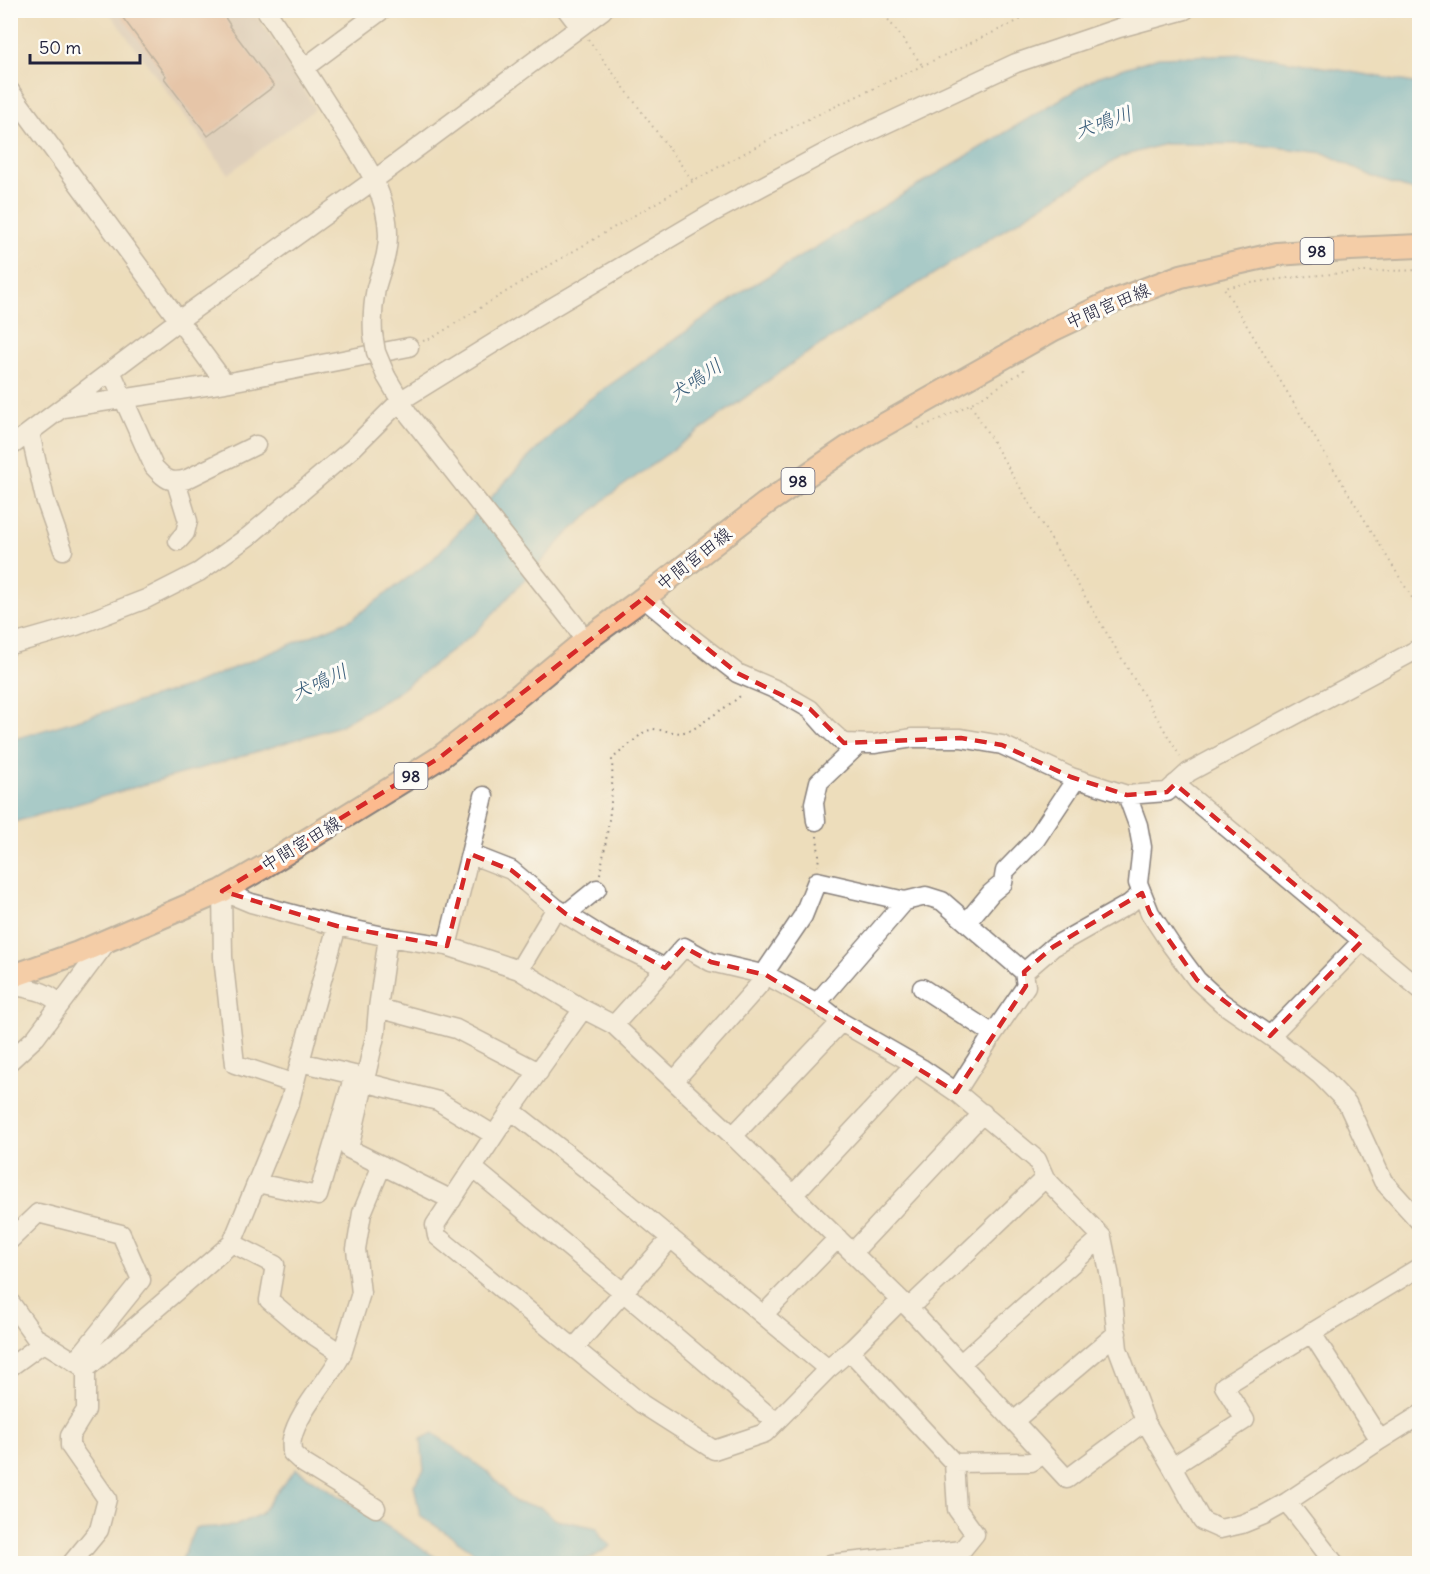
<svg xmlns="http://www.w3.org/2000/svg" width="1430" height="1574" font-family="Delius,'Klee One',sans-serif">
  <rect width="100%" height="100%" fill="#fdfcf7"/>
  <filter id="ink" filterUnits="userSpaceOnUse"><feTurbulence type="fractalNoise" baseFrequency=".0167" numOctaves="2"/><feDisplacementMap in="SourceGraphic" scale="12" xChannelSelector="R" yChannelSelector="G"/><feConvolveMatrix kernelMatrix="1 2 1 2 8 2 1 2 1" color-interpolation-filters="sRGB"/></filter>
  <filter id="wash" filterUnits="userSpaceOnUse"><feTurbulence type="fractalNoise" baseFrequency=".008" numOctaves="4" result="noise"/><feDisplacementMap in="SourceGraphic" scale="24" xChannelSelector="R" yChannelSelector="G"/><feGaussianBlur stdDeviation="1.35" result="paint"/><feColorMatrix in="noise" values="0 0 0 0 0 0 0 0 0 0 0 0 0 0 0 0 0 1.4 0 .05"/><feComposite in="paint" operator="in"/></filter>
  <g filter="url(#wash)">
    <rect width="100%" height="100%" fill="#edddbb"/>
    <path fill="#cfc1ba" d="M108,11H253L281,52L315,109L228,174Z"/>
    <path fill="#58b4d6" stroke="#3d6b88" stroke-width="1.5" d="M1249,54L1419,84V192L1378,179L1324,153L1249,144H1164L1120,157L801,357L609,496L566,535L476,632L392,696L339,726L233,759L11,823V740L190,686L352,619L433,559L527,459L584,403L750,287L1097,77L1159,57Z
      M433,1433L489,1473L516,1503L541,1507L554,1519L598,1528L601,1537L611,1546L592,1558L565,1563H490L420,1515L414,1485L424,1470L421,1439Z
      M296,1469L445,1563L180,1564L195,1528L235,1526L261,1514L275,1494Z"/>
    <g id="blocks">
      <path fill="#dda890" d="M117,10H220L230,25L229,26L274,86L208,136L164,78L166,76Z"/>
    </g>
  </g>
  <g filter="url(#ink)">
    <use href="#blocks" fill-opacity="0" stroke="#88807b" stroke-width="1.5"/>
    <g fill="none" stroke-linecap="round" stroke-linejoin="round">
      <g stroke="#88807b" stroke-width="21">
        <path id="minor" d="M266,10C289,45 312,80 334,115C357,151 388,190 388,235C388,256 381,269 376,288C373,304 372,319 373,334
          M567,10L580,27
          M304,68L382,10
          M10,91L225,383
          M111,371L154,467C165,479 170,484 187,479L256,445
          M386,376L409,415L574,624L585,641
          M63,408L225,383L409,347
          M30,433L45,499L63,550
          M10,447L179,320L374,180L603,10
          M176,482L188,521L185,533L178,541
          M645,597L652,605L693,639L737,673L777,690L810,709L826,727L844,743L874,744L913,738H961L1002,745L1071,777L1127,795L1167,792L1189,772L1420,648
          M10,645L76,626L146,599L199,572L249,536L353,448L400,401L531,320L714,212L836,147L1016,63L1119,28L1185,10
          M1175,784L1420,989
          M1127,795L1138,825L1142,847L1138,883L1150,913L1171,945L1197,980L1222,1003L1277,1041L1320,1075L1347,1103L1383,1181L1420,1222
          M816,821L814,803L819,782L858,745
          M470,854L484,796
          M905,901L926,896L942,901L1024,972L1026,986L993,1034L956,1092
          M566,914L597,889
          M967,922L991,893L1003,883L1005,871L1036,839L1076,779
          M447,946L470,854L511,870L556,908
          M519,970L556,908L604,938L665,968
          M1024,972L1053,947L1129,904L1142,893
          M10,985C29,989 48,990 60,1005
          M922,988L993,1034
          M378,1008L388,937
          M583,1009L511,1110L435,1225L437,1236L642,1404L714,1450L765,1433L828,1369L853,1348L901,1300
          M614,1025L684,947L711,962L766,975L817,1003L841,1022L921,1068L956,1092L1037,1160L1045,1178L1102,1237L1111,1282L1118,1349L1145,1421L1172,1467L1245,1420L1224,1386L1420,1267
          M1270,1036L1362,941
          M10,1061L36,1037L109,939
          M674,1081L759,985L763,975L803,916L817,881L905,901L817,1003
          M364,1082L438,1101L494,1135
          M295,1084L235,1064L223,957L222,891L251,903L337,926L388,937L447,946L519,970L583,1009L614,1025L733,1136L909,1308L1067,1479L1145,1421
          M511,1110L608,1186L828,1369
          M733,1136L841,1022
          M473,1168L623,1292L776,1422
          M257,1183L318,1196L354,1075L300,1062
          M793,1195L914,1065
          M452,1200L349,1149L376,1032L378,1008L456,1029L539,1072
          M10,1240L38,1213L121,1234L141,1280L75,1362
          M232,1243L275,1265L269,1300L301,1327L342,1354L361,1293L356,1249L362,1213L382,1165
          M853,1252L983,1113
          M10,1302L35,1337L85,1368
          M909,1308L1045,1178
          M764,1314L838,1238
          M574,1348L671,1238
          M850,1351L954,1463
          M342,1354C328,1381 298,1411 292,1439C291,1443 292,1449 292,1453L303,1463L376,1508
          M961,1363L1102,1237
          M10,1367L43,1343
          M1014,1421L1117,1333
          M1380,1440L1420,1415
          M1172,1467L1202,1521L1220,1529L1242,1524L1264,1515L1287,1502L1380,1440L1311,1332
          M1287,1502L1335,1564
          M71,1564L99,1530L107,1499L70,1446V1436L86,1410V1369L232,1243L290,1101L313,1012L337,926
          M830,1564L962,1550L975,1534L957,1509L954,1463L1031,1462L1044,1454"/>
      </g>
      <g stroke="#88807b" stroke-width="26">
        <path id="major" d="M10,977L78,953L222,891L265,866L406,779L439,758L511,702L585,641L645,597L765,504L866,435L1054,329L1109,303L1181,276L1215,268L1277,254L1350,249L1420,246"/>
      </g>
      <path stroke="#88807b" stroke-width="2" stroke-dasharray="1.5 4.5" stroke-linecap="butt" d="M881,10L922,65
        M588,39L693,181
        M1420,270C1354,272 1288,275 1224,288L1420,611
        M423,341L432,338L533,275L693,181L800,123L1041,10
        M971,405L1181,758
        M918,428C957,414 989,393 1023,371L1025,368
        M817,836L819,855L818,866
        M600,874C607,836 614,798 612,759L644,732L653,729L680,733L692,730L737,699L743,693"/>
      <use href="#minor" stroke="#fff" stroke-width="18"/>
      <use href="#major" stroke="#fcba8e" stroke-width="22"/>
      <g stroke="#88807b" stroke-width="21" stroke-linecap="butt">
        <path id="minor-bridge" d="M373,334L376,352L386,376"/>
      </g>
      <use href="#minor-bridge" stroke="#fff" stroke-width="18"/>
    </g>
  </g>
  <path d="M0 0H1430V1574H0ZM645,597L737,673L810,709L844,743L961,738L1002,745L1071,777L1127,795L1167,792L1175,784L1362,941L1270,1036L1197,980L1150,913L1142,893L1053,947L1024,972L1026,986L956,1092L766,975L711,962L684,947L665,968L566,914L511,870L470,854L447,946L337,926L222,891L439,758Z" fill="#edddbb" fill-opacity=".55" fill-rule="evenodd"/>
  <path fill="none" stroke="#d62828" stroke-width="4.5" stroke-dasharray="12 8" stroke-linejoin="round" d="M645,597L737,673L810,709L844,743L961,738L1002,745L1071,777L1127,795L1167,792L1175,784L1362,941L1270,1036L1197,980L1150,913L1142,893L1053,947L1024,972L1026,986L956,1092L766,975L711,962L684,947L665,968L566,914L511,870L470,854L447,946L337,926L222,891L439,758Z"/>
  <g text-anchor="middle" stroke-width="6" stroke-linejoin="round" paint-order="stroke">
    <g fill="#fdfcf7" stroke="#646373" stroke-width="1.5">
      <rect x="1300.5" y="238" width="33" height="26" rx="4.5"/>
      <rect x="781.5" y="468" width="33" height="26" rx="4.5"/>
      <rect x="394.5" y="763" width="33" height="26" rx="4.5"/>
    </g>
    <g font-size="16" font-weight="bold" fill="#22223b">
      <text x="1317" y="257">98</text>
      <text x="798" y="487">98</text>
      <text x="411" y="782">98</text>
    </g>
    <g font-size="18" fill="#22223b" stroke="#fdfcf7">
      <text transform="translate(1108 306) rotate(-23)" y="6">中間宮田線</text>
      <text transform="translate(694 559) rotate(-38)" y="6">中間宮田線</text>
      <text transform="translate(301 844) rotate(-31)" y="6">中間宮田線</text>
    </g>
    <g font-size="20" font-style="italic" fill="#385c79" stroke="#fdfcf7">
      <text transform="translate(1103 122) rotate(-19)" y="7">犬鳴川</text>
      <text transform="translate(695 380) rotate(-34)" y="7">犬鳴川</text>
      <text transform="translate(319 682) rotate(-24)" y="7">犬鳴川</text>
    </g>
  </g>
  <rect width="1430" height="1574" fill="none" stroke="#fdfcf7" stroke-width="36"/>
  <path d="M30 54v9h110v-9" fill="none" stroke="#22223b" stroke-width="3"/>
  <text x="39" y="54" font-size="18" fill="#22223b" stroke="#fdfcf7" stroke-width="4.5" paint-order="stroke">50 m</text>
</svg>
